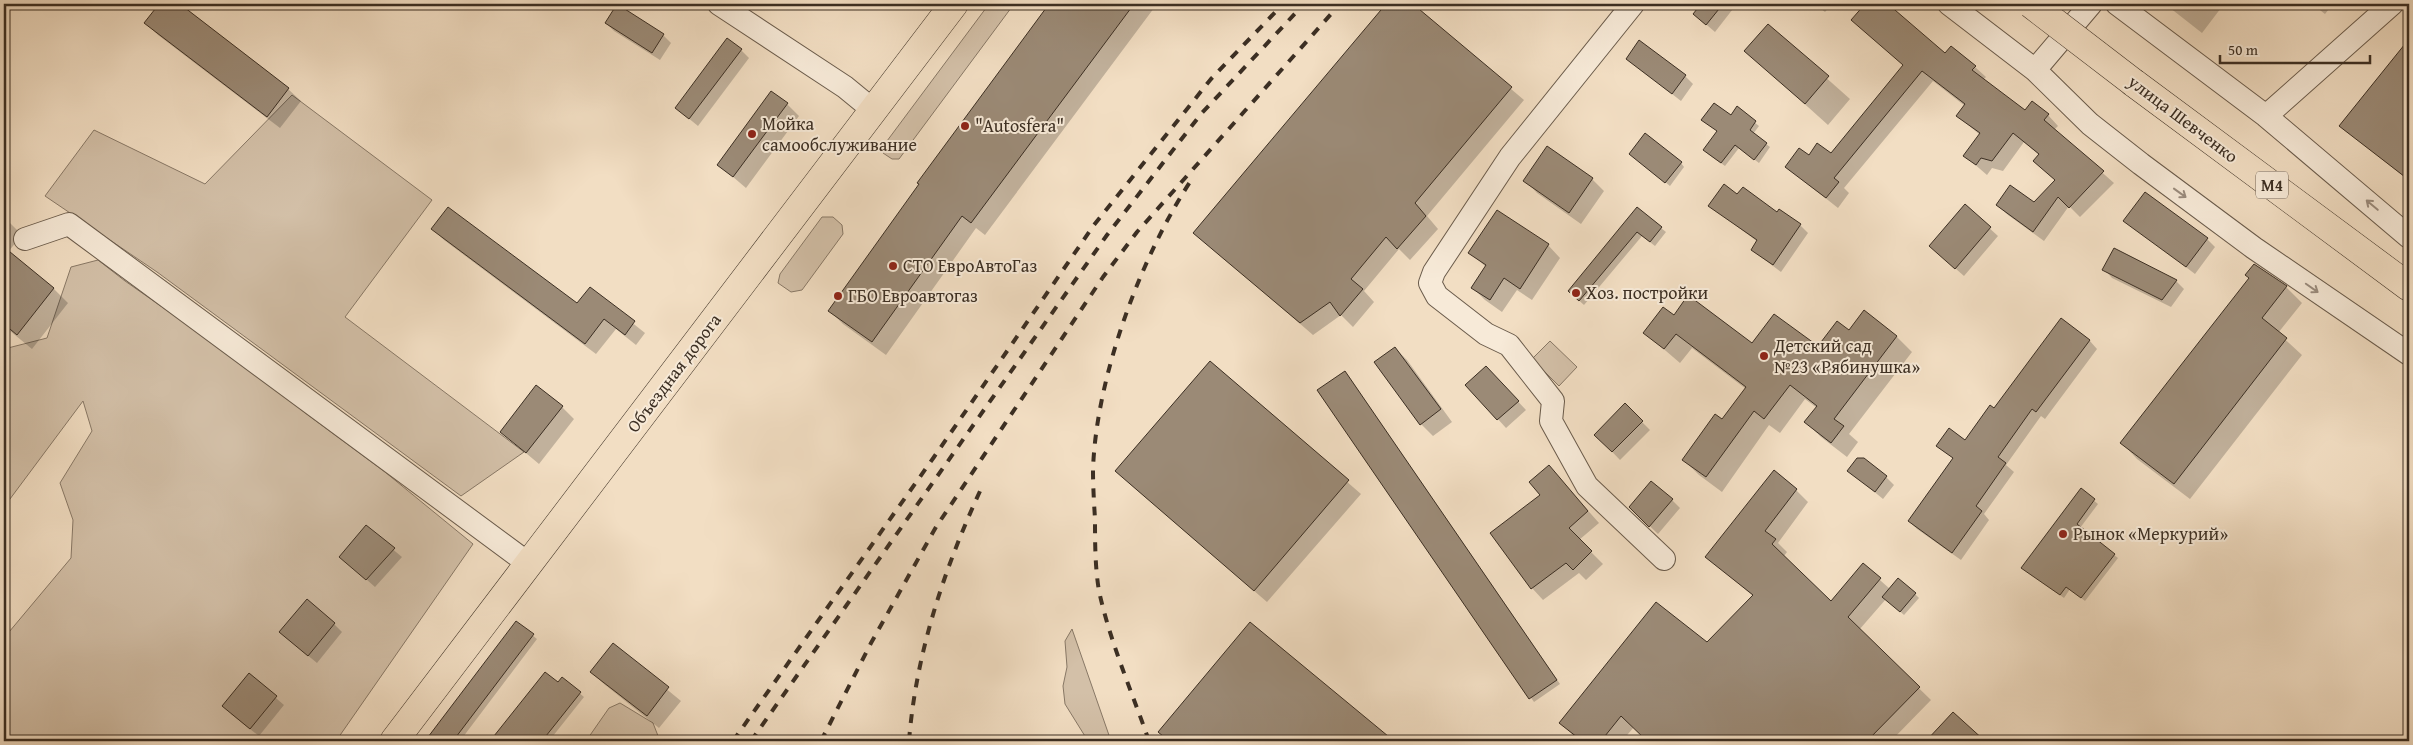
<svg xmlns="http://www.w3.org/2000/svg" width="2413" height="745" font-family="'Gentium Book Plus',serif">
  <rect width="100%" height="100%" fill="#f2dec3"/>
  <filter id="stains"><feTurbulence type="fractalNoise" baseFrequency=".004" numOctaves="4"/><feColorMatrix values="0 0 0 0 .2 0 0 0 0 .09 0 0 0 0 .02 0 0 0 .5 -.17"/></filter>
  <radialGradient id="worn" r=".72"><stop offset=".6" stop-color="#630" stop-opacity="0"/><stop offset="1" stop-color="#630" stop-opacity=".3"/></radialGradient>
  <path fill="#d3c0a8" stroke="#887866" d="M989,4H1014L899,159H892L883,153L884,145Z
    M292,95L432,200L345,317L524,452L461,496L157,272L45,196L94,130L205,184Z
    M822,217H833L842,225L843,234L802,290L791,292L778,283L780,274Z
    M98,260L125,281L271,383L304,412L385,472L473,544L336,741H4V638L71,558L73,520L60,483L92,431L83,401L4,507V349L47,338L71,267Z
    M1550,341L1577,367L1559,386L1532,359Z
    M1072,629L1111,741H1088L1065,704L1063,686L1067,667L1065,641Z
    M620,703L653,723L660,741H586L609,708Z"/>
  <path fill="#0003" d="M160,4H178L288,89L301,101L280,128L158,35L146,23Z
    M1050,4H1157L985,235L976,228L886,355L843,324L830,311L921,184L919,183Z
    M1387,4H1411L1524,100L1427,216L1438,229L1410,260L1399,249L1364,291L1374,302L1353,327L1341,315L1313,335L1195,233Z
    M1703,4H1734L1736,5L1715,32L1694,14Z
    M1815,4H1832L1825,12Z
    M1866,4H1886L1945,55L1975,67L1986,77L1983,80L2025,112L2048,115L2058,126L2054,130L2114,183L2080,217L2069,206L2044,241L2008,215L1997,205L2034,204L2056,181L2034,161L2039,155L2024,142L2003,171L1992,168L1987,175L1965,156L1980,135L1958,116L1965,106L1933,81L1844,188L1849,193L1838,208L1786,167L1809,156L1831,155L1904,66L1852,20Z
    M2165,4H2224L2202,33Z
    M2312,4H2333L2325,14Z
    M606,23L663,35L671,43L660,60L614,31Z
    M1768,26L1850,99L1828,125L1746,51Z
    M2409,41V181L2341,126Z
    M741,50L749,58L698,126L676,108Z
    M1627,59L1685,76L1693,84L1681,101Z
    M787,104L799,116L746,188L719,165Z
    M1737,108L1759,126L1753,134L1770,147L1759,163L1739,148L1725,166L1708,154Z
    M1634,157L1681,163L1684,167L1670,186Z
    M1592,179L1604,191L1581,224L1537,193L1525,180Z
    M1738,196L1800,225L1808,233L1781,272L1752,250L1758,242L1710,206Z
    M1965,206L1998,236L1964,276L1939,254Z
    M1637,209L1666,232L1655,246L1642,236L1584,305L1574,296Z
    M1497,212L1548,245L1560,258L1532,300L1517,290L1502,312L1485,300L1473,288L1486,267L1470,253Z
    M4,217L22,235L8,252L53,288L68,303L32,349L4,326Z
    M2125,221L2207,239L2215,247L2195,274Z
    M433,229L577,305L590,289L645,333L636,345L616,329L596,354L444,240Z
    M2254,265L2286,287L2302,303L2278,333L2302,355L2190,499L2137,459L2122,443L2250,278Z
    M2104,269L2176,281L2184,289L2171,307L2112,278Z
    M1674,317L1752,345L1818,348L1849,332L1897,337L1912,352L1849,434L1858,442L1847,457L1821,437L1806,422L1817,408L1805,399L1780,433L1769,425L1722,492L1699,475L1684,460L1722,421L1746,389L1692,348L1680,363L1645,333Z
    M2089,340L2097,349L2045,419L2041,416L2006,465L2014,472L1984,514L1989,520L1961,560L1917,529L1909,521L1954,459L1938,446L1966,442L1994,410Z
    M1395,348L1407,360L1452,422L1433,436L1421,424Z
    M1210,363L1361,494L1267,602L1129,483Z
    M1348,376L1560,684L1534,702L1318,391Z
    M1494,376L1526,410L1506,428L1467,385Z
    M1625,405L1650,430L1620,460L1596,435Z
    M562,407L574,419L539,464L501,432Z
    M1849,471L1886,477L1894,485L1883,499Z
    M1560,479L1599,523L1579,540L1603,564L1586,580L1579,573L1543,600L1532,588L1542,495Z
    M1796,490L1808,502L1778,543L1787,552L1784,556L1831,603L1863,565L1890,589L1915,594L1919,598L1904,615L1886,599L1859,630L1931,700L1891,741H1648L1634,727L1622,741H1581L1573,735L1561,723L1707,644L1753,596L1707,557Z
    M2081,490L2098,504L2080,528L2118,558L2085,601L2070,589L2064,598L2026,571Z
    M1672,500L1680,508L1658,534L1630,507Z
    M366,527L402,557L375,587L341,557Z
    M516,622L537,639L460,741H426Z
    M1251,623L1392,741H1169L1160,732Z
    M334,624L342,632L317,663L289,640Z
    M613,645L681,701L659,728L604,684L591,672Z
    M545,674L558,684L563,679L584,697L549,741H492Z
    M249,675L284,705L259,736L231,714Z
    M1953,714L1983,741H1928Z
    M1485,737L1490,741H1482Z"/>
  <path fill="#9b8a76" stroke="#3c2f23" d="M159,4H180L289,88L267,117L144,23Z
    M617,4L664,34L652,53L605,23Z
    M1049,4H1134L971,223L962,216L872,342L828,311L919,184L917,183Z
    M1386,4H1413L1512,87L1415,203L1426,216L1397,249L1386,237L1351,279L1363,289L1340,316L1330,302L1300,323L1193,233Z
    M1701,4H1723L1706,25L1693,14Z
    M1865,4H1888L1945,53L1951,46L1976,66L1972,70L2025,110L2032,101L2049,114L2044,120L2104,171L2069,208L2058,197L2033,232L1996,205L2010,185L2034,202L2055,180L2033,161L2039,154L2013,133L1992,161L1981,158L1976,165L1963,156L1980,133L1956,116L1965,104L1922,71L1834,178L1839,182L1826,198L1785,167L1799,148L1809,155L1817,143L1831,153L1903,65L1851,20Z
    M1768,24L1829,76L1805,104L1744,51Z
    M727,38L742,49L689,119L675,108Z
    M2409,39V180L2339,126Z
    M1639,40L1686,75L1672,94L1626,59Z
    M771,91L788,103L733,177L717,165Z
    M1714,103L1731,115L1737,106L1756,121L1750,130L1767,143L1754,160L1735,145L1721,163L1703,150L1717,131L1701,120Z
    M1645,133L1682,162L1665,183L1629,154Z
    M1547,146L1593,178L1569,213L1523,181Z
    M1724,184L1737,194L1743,187L1777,212L1779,209L1801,224L1773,265L1751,250L1757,240L1708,206Z
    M2145,192L2208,238L2186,267L2123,221Z
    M1965,204L1991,227L1955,269L1929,246Z
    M448,207L577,303L590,287L635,321L625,335L604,319L585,344L431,229Z
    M1637,207L1662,227L1650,242L1637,232L1579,301L1568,291Z
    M1497,210L1549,244L1520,289L1504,278L1490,300L1471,288L1486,265L1468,253Z
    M4,247L54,288L17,335L4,324Z
    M2114,248L2177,280L2162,300L2102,270Z
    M2254,264L2287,286L2262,318L2287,338L2174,484L2120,443L2249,278L2245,275Z
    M1688,295L1752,343L1774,314L1818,346L1837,321L1849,330L1864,310L1897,336L1834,419L1844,426L1831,443L1804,422L1817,406L1790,385L1764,419L1754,411L1706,477L1682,460L1715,414L1722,419L1746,387L1676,334L1664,349L1643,333L1663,307L1674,315Z
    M2061,318L2090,340L2036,412L2032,409L1998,457L2006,463L1976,506L1982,511L1952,553L1908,521L1953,458L1936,446L1949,428L1965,440L1990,405L1994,408Z
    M1395,347L1441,409L1420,425L1374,362Z
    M1210,361L1349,480L1254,591L1115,471Z
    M1486,366L1519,401L1497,420L1465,385Z
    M1345,371L1557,680L1529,699L1317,390Z
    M536,385L563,406L526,453L500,432Z
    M1625,403L1643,421L1612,452L1594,435Z
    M1857,458H1864L1887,476L1875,492L1847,471Z
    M1549,465L1588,511L1569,528L1592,551L1573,570L1566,563L1531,589L1490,533L1540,495L1529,482Z
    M1774,470L1797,489L1765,531L1776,539L1772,544L1831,601L1863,563L1881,578L1848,617L1920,687L1867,741H1647L1621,716L1601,741H1582L1559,723L1656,602L1707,642L1753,595L1705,557Z
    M1651,481L1673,499L1649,527L1629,507Z
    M2081,488L2095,499L2077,524L2115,554L2081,598L2066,587L2060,595L2021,568Z
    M366,525L395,548L366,580L339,557Z
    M1898,578L1916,593L1900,612L1882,597Z
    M307,599L335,623L308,656L279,632Z
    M516,621L534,634L453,741H425Z
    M1250,622L1394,741H1169L1158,732Z
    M613,643L669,687L647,716L590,672Z
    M545,672L558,682L562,677L581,692L542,741H490Z
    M249,673L277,696L250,729L222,706Z
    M1953,712L1985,741H1926Z"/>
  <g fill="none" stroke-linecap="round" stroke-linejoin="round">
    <g stroke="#6a5b4b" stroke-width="24">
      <path id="minor" d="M719,4L845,87L873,110
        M1633,4L1510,157L1434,272L1430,283L1437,296L1486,334L1509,345L1553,401L1551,421L1587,486L1664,559
        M1949,4L2035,70L2090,124L2141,164L2254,248L2409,354
        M2117,4L2266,116L2409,237
        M2035,70L2091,4
        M2266,116L2392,4
        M25,239L69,224L529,564"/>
    </g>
    <g stroke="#3c2f23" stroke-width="29">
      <path id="major" d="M394,741L954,4"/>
    </g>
    <g stroke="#3c2f23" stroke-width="29">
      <path id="highway" d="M2134,83L2409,287"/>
    </g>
    <use href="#minor" stroke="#f7ead8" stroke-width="22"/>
    <use href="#major" stroke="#f2dec3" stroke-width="28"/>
    <use href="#highway" stroke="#f2dec3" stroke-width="28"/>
    <path stroke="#3c2f23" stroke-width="4" stroke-dasharray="9 9" stroke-linecap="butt" d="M733,741L934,457L1094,225L1211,79L1283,4
      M751,741L1107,235L1201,114L1304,4
      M821,741L871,643L936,527L1103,277L1137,232L1340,4
      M909,741C916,653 944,569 981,489
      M1149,741C1132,692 1110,642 1099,591C1095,567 1095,542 1095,519C1094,503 1093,486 1093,470C1096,376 1142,253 1194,176"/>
    <g stroke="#3c2f23" stroke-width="29" stroke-linecap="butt">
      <path id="highway-bridge" d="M2031,4L2134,83"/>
    </g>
    <use href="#highway-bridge" stroke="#f2dec3" stroke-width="28"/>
  </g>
  <defs><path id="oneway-shaft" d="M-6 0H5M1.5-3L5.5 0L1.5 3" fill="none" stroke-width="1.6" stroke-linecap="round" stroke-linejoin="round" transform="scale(1.25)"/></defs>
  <g stroke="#9a8c7e">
    <use href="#oneway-shaft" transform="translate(2180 193) rotate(36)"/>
    <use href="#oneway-shaft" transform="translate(2372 205) rotate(-140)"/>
    <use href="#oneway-shaft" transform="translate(2312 288) rotate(35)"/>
  </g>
  <g fill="#8f2418" stroke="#f7ead8" stroke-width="2">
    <circle cx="965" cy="126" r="5"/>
    <circle cx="752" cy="134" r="5"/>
    <circle cx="893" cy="266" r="5"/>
    <circle cx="1576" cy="293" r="5"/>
    <circle cx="838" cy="296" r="5"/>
    <circle cx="1764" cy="356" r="5"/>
    <circle cx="2063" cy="534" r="5"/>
  </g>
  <g text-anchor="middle" stroke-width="4" stroke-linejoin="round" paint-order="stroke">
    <rect fill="#f7ead8" stroke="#746759" stroke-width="1" x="2256" y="171.5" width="32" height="27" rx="4"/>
    <g font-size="16" font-weight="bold" fill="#3c2f23">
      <text x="2272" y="191">M4</text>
    </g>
    <g font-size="18" fill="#3c2f23" stroke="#f7ead8">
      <text transform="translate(2183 119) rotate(37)" y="6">улица Шевченко</text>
      <text transform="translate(674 373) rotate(-53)" y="6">Объездная дорога</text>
    </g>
    <g font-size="18" fill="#3c2f23" stroke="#f7ead8" text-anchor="start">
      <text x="762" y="130">Мойка<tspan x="762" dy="21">самообслуживание</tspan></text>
      <text x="975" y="132">"Autosfera"</text>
      <text x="903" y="272">СТО ЕвроАвтоГаз</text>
      <text x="1586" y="299">Хоз. постройки</text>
      <text x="848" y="302">ГБО Евроавтогаз</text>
      <text x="1774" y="352">Детский сад<tspan x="1774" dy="21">№23 «Рябинушка»</tspan></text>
      <text x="2073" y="540">Рынок «Меркурий»</text>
    </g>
  </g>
  <rect width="2413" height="745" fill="none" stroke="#f2dec3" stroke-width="20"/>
  <rect x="5" y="5" width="2403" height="735" fill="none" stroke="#3c2f23" stroke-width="2.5"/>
  <rect x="10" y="10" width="2393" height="725" fill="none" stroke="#3c2f23"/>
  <path d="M2220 55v8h150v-8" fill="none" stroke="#3c2f23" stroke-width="2.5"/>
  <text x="2228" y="55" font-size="15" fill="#3c2f23" stroke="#f7ead8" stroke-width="4" paint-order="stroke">50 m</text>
  <rect width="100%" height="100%" filter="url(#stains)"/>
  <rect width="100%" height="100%" fill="url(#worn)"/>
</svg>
